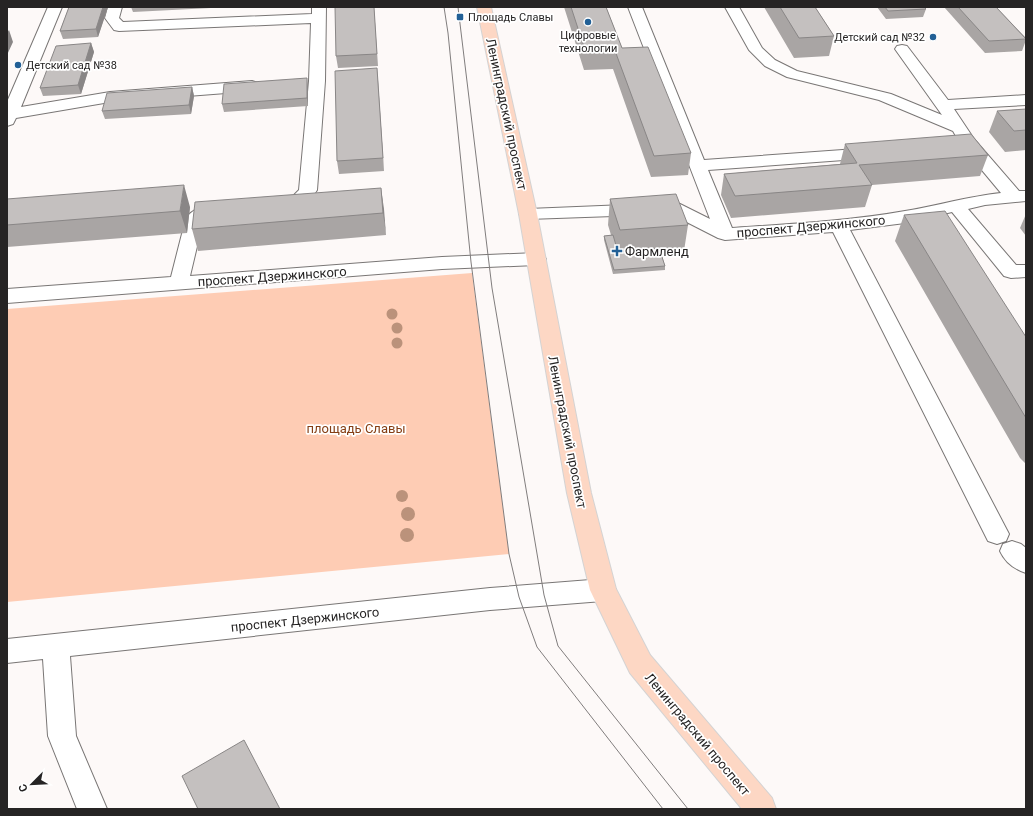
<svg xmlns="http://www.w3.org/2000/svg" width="1033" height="816" font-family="Roboto,sans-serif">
  <rect width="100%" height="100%" fill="#fdf9f8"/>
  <path fill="#feccb4" d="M472,273L509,554L7,602V309Z"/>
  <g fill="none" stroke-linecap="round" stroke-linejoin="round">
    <g stroke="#797675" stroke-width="2">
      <path id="minor" d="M48,7H62L21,107L110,92L252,81L258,83L260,86L258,89L252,91L110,102L16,118L13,124L7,126V102Z
        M108,7H122L119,18L123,22L312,14V7H326L325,81L317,190C308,206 291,212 274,208L271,204L274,200L291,198L299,190L309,81L311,23L119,31L114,30L105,18Z
        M628,7H642L704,160L871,148L877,149L879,153L877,157L871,158L708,170L732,228C790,224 848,221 905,211C937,206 969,196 1001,193L961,145L953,131L879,100L787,77L765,66L749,50L725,7H739L762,48L775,60L797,71L891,94L942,115L895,49L897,46L902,45L907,46L948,100L1026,95V105L954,109L974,139L1019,191H1026V201L985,205L968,209L1016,265H1026V277L1011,278L1004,276L952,212L905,223L850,230L1009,534L1006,541L997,544L988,541L833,232L725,240L718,238L671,214L528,219L522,218L519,214L522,210L528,209L674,203L680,204L710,219Z
        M210,204L216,205L219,209L216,213L203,221L190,276L442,257L536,253L543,255L546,259L543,263L536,265L442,269L7,303V289L171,277L186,218C191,211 201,206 210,204Z
        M1012,541L1021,544L1026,548V573C1014,569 1005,562 1000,551L1003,544Z
        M603,579L612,582L616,590L612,598L603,601L490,610L70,656L76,736L107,809H77L48,736L43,659L7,663V639L490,588Z"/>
    </g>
    <g stroke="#d4d3d3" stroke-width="2">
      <path id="major" d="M477,7H491L537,214L591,493L616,589L650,655L772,798L776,809H742L630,673L590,590L567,493L519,214Z"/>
    </g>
    <use href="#minor" fill="#fff" fill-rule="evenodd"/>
    <use href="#major" fill="#fdd7c4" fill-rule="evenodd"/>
    <path stroke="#807d7d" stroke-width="1" d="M444,7L448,33L471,262L509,554L519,597L537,647L663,809
      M458,7L492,288L544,595L558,646L688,809"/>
  </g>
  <g fill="#bb927b">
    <circle cx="392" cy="314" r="5.5"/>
    <circle cx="397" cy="328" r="5.5"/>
    <circle cx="397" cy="343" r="5.5"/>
    <circle cx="402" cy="496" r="6"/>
    <circle cx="408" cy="514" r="7"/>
    <circle cx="407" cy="535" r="7"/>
  </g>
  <path fill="#a9a5a4" d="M69,7H108L98,37L63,39L60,31Z
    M131,7H211V8L133,12Z
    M374,7L378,66L338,68L336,56Z
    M564,7H606L622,48L691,153L688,175L651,177L613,69L584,70Z
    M764,7H815L834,36L829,56L794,58Z
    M877,7H924L926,9L923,17L886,19Z
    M944,7H996L1026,38V40L1022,51L985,53Z
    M91,43L94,52L81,94L43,96L40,88Z
    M377,68L384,171L339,174L337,161Z
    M192,87L194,96L191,114L105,119L102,111Z
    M308,87V106L224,112L222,104Z
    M1026,109V150L1005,152L989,132L997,111Z
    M845,144L988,155L980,176L872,185L865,207L731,218L721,195L724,174L840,164Z
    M381,188L386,235L198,251L192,229Z
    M7,199L190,207L187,233L7,247Z
    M610,199L688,225L684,251L661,253L665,266V270L613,274L604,240V236L611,235L608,225Z
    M1026,214V236L1020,228Z
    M904,215L1026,337V464L1020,458L895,241Z"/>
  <path fill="#898686" d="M103,7H108L98,37L96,29Z
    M9,30L13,42L7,55V33Z
    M91,43L94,52L81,94L78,85Z
    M377,68L378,80L384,171L383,158Z
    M307,78L308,87V106L307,98Z
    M192,87L194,96L191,114L189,105Z
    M184,185L190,207L187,233L180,211Z
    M381,188L384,209L386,235L383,213Z"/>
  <path fill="#c4c0bf" stroke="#898686" d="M69,7H103L96,29L60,31Z
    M335,7H374L377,54L336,56Z
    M571,7H606L622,48L648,47L691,153L654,156L614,48L585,50Z
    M780,7H815L834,36L799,38Z
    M885,7H924L926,9L888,11Z
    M958,7H996L1026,39L989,41Z
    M91,43L78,85L40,88L56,46Z
    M377,68L383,158L337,161L335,71Z
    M307,78V98L222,104L224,84Z
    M192,87L189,105L102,111L107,93Z
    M1026,109V130L1014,131L997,111Z
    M971,134L988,155L859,165L872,185L735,196L724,174L857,163L845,144Z
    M184,185L180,211L7,225V199Z
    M381,188L383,213L192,229L195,202Z
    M676,194L688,225L620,230L610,199Z
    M945,211L1026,337V418L904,215Z
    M613,235L618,252L659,248L665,266L614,270L604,236Z
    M244,740L280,809H198L182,776Z"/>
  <g fill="#226096" stroke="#fff" stroke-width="1.5">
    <rect x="456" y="13" width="8" height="8" rx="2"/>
    <circle cx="588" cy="22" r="4"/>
    <circle cx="933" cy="37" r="4"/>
    <circle cx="18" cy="65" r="4"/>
    <path d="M615 245h4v4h4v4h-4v4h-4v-4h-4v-4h4z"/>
  </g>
  <g text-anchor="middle" stroke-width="3.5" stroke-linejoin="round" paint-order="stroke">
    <g font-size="11" fill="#262424" stroke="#fff" text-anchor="start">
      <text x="468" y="21">Площадь Славы</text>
      <text x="588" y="39" text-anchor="middle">Цифровые<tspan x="588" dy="13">технологии</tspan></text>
      <text x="925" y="41" text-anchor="end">Детский сад №32</text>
      <text x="26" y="69">Детский сад №38</text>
    </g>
    <g font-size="13" fill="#262424" stroke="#fff">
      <text transform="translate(507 114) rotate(78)" y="5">Ленинградский проспект</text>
      <text transform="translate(811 226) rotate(-5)" y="5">проспект Дзержинского</text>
      <text transform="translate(272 276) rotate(-4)" y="5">проспект Дзержинского</text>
      <text transform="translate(568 432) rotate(79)" y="5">Ленинградский проспект</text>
      <text transform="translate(305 619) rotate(-6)" y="5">проспект Дзержинского</text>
      <text transform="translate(698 734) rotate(50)" y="5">Ленинградский проспект</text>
    </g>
    <g font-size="13" fill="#262424" stroke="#fff" text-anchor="start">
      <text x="625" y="256">Фармленд</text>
    </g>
    <g font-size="13" fill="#853e14" stroke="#fff">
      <text x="356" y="433">площадь Славы</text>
    </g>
  </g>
  <rect width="1033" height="816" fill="none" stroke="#262424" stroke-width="16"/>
  <g transform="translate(32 784) rotate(246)" stroke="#ffffff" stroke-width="3" paint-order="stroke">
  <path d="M0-3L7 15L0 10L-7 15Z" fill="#262424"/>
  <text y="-6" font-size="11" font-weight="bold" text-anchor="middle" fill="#262424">С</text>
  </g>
</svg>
